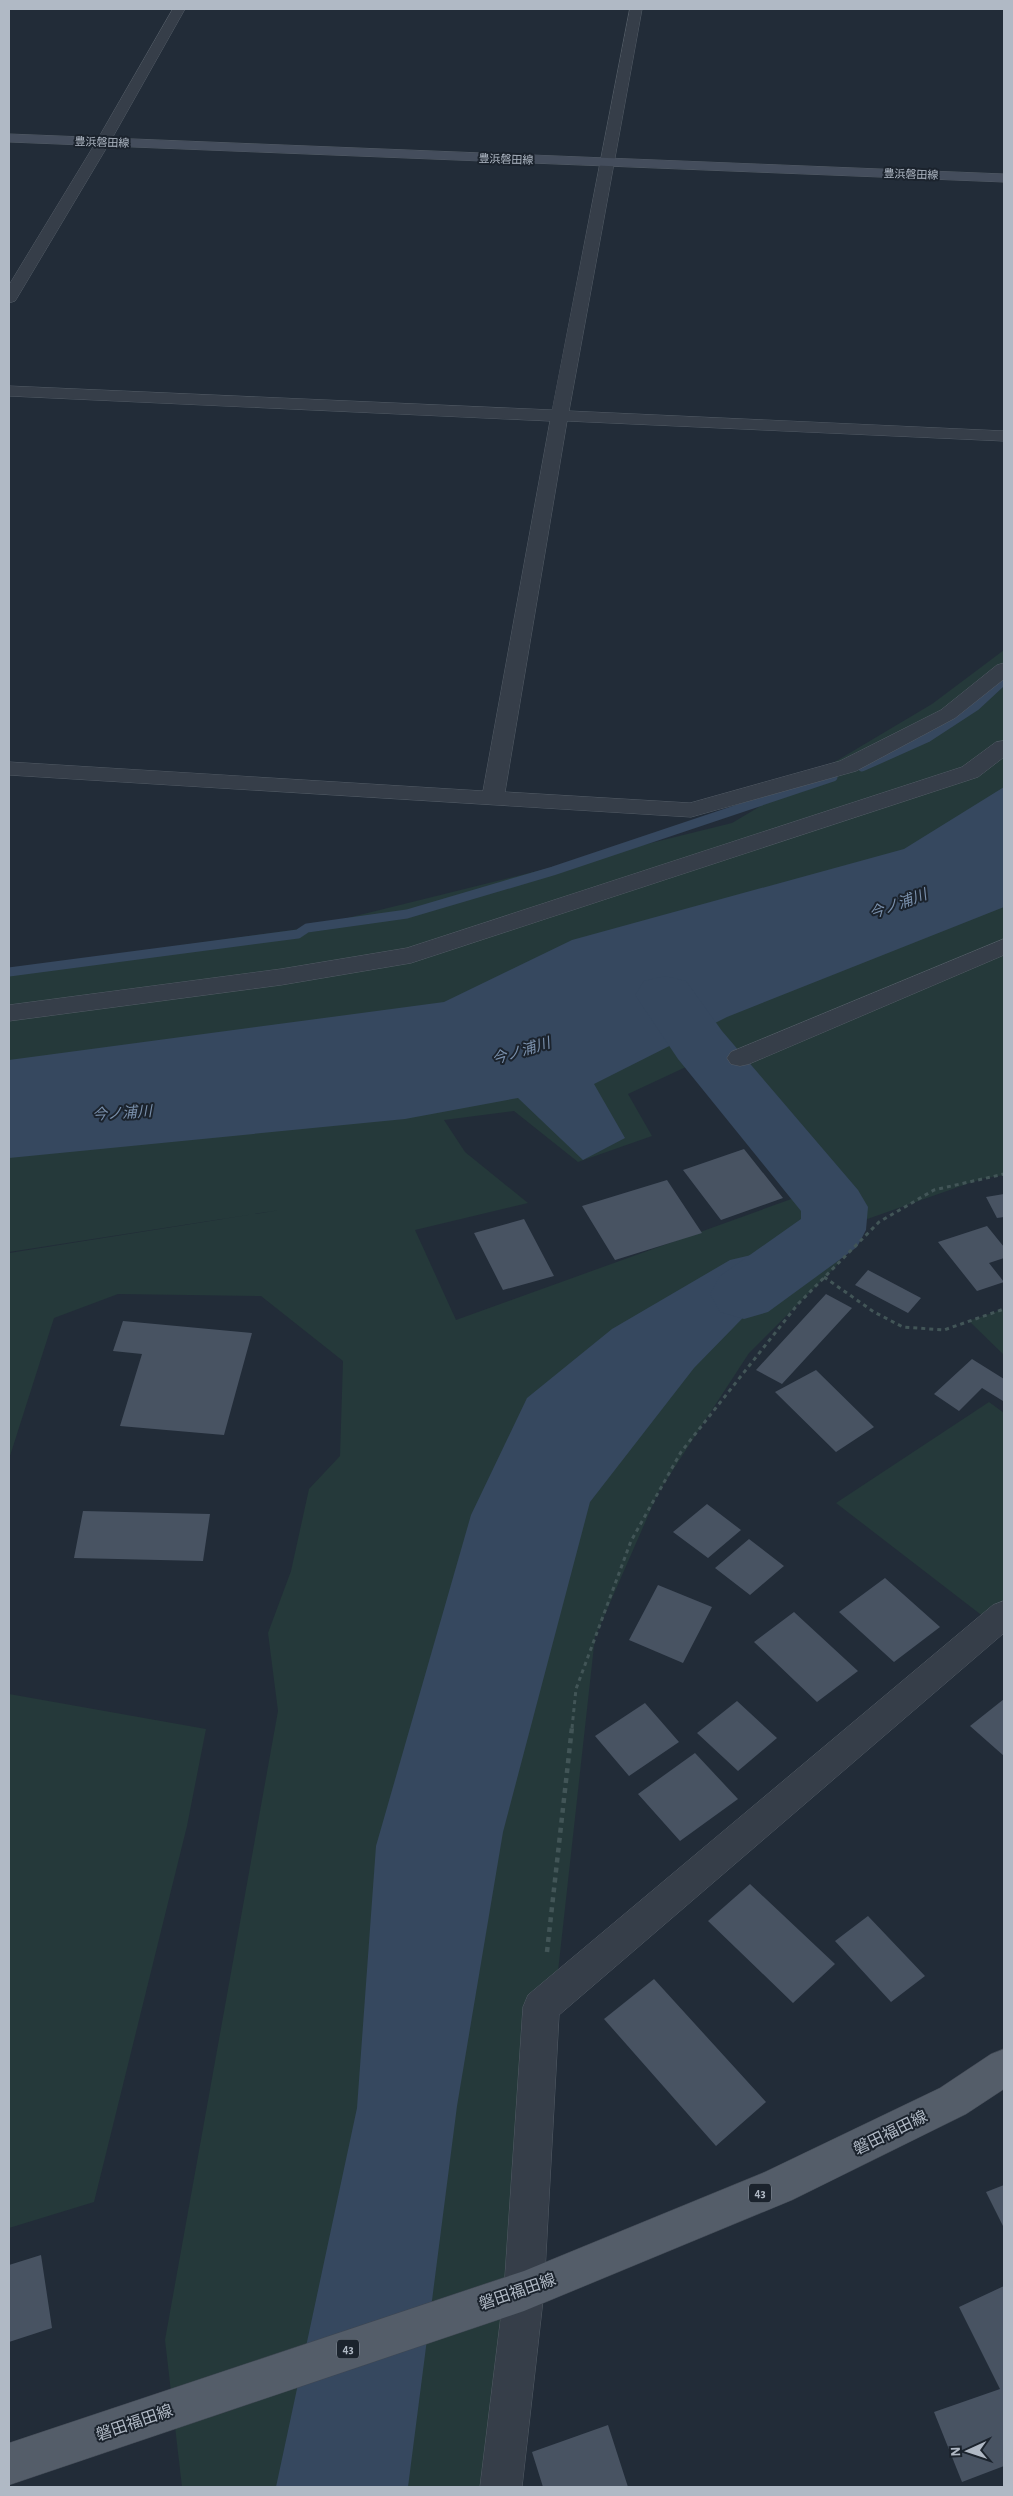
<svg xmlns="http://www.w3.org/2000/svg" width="1013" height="2496" font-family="'Alegreya Sans','Noto Sans JP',sans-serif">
  <rect width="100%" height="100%" fill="#222c38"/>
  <path fill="#25393a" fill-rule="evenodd" d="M1004,650V1175L981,1179L856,1223V1235L836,1266L749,1353L658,1493L595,1637L501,2487H182L165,2340L278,1711L268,1633L291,1571L309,1489L340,1456L343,1361L261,1296L118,1294L54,1318L9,1459V1253L280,1210L9,1252V969L307,928L732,823L932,704ZM688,1066L797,1197L456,1320L415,1230L528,1203L465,1152L444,1120L514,1111L578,1162L652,1136L628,1094Z
    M1004,1309V1355L969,1321Z
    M989,1402L1004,1413V1614L993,1624L836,1503Z
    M9,1694L206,1729L187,1826L94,2202L9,2228Z"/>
  <path fill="#36485f" d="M1004,787V907L727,1017L594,1084L625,1138L583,1160L518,1098L405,1119L9,1158V1060L444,1002L572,940L904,849Z
    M820,1239L694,1368L590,1502L503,1832L457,2106L408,2487H276L357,2108L376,1846L471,1515L527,1398L612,1329L730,1260Z"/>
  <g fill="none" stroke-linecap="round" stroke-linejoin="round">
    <path stroke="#36485f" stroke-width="9" d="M862,767L927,738L976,706L1004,680
      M9,972L298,934L307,928L407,914L553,871L833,777"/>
    <path fill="#36485f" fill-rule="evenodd" d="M665,976L686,981L722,1031L858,1190L868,1207L866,1230L857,1247L768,1312L744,1319L720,1312L710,1294L720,1276L801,1219V1211L678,1059L635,995L644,981Z"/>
  </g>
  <path fill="#485362" d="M744,1149L783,1198L721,1220L683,1170Z
    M667,1180L702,1233L615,1260L582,1206Z
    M1004,1194V1217L997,1218L986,1197Z
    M524,1219L554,1276L503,1290L474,1233Z
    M987,1226L1004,1247V1258L989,1263L1004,1282L977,1291L938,1242Z
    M868,1270L921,1298L908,1313L855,1285Z
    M826,1294L852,1308L782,1384L756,1370Z
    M123,1321L252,1333L224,1435L120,1426L142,1354L113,1351Z
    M972,1359L1004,1379V1399L1003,1401L982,1388L959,1411L934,1394Z
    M816,1370L874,1427L836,1452L775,1392Z
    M707,1504L741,1530L708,1558L673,1532Z
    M83,1511L210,1514L203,1561L74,1558Z
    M749,1539L784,1566L750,1595L715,1568Z
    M885,1578L940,1627L894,1662L839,1612Z
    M658,1585L712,1607L683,1663L629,1640Z
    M794,1612L858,1671L817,1702L754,1642Z
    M1004,1699V1756L970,1726Z
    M737,1701L777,1738L738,1771L697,1733Z
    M645,1703L679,1742L629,1776L595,1736Z
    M695,1753L738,1799L680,1841L638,1794Z
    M750,1884L835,1964L793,2003L708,1921Z
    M868,1916L925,1976L891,2002L835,1941Z
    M654,1979L766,2102L716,2146L604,2019Z
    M1004,2185V2228L986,2192Z
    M41,2255L52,2328L9,2342V2265Z
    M1004,2286V2466L962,2482L934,2412L1000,2389L959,2307Z
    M608,2425L628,2487H543L532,2452Z"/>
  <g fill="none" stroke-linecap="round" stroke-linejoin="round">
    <g stroke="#535c66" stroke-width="1">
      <path id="minor" d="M1004,741V757L978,777L411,963L281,985L9,1021V1005L281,969L407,948L962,767L996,742Z
        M1004,939V955L749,1064L740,1066L731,1064L727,1058L731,1052Z
        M1004,1601V1633L559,2015L544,2291L522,2487H480L504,2291L523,2007L528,1995L993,1605Z"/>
    </g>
    <g stroke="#535c66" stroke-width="1">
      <path id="tertiary" d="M173,9H185L110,142L17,298L15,301L9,303V285L96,142Z
        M630,9H642L569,411L1004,431V441L567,421L505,792L690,803L840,761L941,710L997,665L1004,663V679L955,718L856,771L691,817L9,775V762L483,791L550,421L9,396V386L552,410Z"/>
    </g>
    <g stroke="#535c66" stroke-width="1">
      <path id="secondary" d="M9,134L1004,174V182L9,142Z"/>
    </g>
    <g stroke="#3f4752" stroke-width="1">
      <path id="primary" d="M1004,2049V2089L966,2114L792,2200L524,2311L9,2485V2443L524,2271L765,2172L940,2088L991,2054Z"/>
    </g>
    <path stroke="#425557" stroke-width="3" stroke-dasharray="4 4" stroke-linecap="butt" d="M824,1277L874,1312L903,1327L944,1330L1004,1309
      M572,1728L576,1689L631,1541L681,1452L798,1304L879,1222L934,1190L1004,1174"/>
    <path stroke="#425557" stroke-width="4.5" stroke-dasharray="5 5" stroke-linecap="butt" d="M547,1952L572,1727"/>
    <use href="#minor" fill="#363e49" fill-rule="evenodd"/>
    <use href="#tertiary" fill="#363e49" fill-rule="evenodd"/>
    <use href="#secondary" fill="#444d5c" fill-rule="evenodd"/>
    <use href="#primary" fill="#545d69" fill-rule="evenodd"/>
  </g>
  <g text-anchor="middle" stroke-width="4" stroke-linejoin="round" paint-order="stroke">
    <g font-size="11" fill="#b0b9c5" stroke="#1b232d">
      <text transform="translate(102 142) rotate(2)" y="4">豊浜磐田線</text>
      <text transform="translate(506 159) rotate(2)" y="4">豊浜磐田線</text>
      <text transform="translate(911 174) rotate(2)" y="4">豊浜磐田線</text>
    </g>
    <g fill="#1b232d" stroke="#838c97" stroke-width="1">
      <rect x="749" y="2183.5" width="22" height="19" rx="4"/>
      <rect x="337" y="2339.5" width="22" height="19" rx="4"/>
    </g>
    <g font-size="12" font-weight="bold" fill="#b0b9c5">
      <text x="760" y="2197">43</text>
      <text x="348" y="2353">43</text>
    </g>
    <g font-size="15" font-style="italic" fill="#7a90ac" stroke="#1b232d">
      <text transform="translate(898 904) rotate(-20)" y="5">今ノ浦川</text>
      <text transform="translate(521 1051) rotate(-17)" y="5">今ノ浦川</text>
      <text transform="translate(122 1113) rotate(-4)" y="5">今ノ浦川</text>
    </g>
    <g font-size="16" fill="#b0b9c5" stroke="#1b232d">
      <text transform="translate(890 2132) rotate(-26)" y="6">磐田福田線</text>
      <text transform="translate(517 2291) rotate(-19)" y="6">磐田福田線</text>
      <text transform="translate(134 2422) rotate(-19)" y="6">磐田福田線</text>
    </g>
  </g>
  <rect width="1013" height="2496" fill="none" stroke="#b0b9c5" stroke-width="20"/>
  <g transform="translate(968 2451) rotate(267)" stroke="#1b232d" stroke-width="4" paint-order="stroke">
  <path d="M0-4L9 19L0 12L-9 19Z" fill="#b0b9c5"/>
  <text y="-8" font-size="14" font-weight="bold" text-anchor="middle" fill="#b0b9c5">N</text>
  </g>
</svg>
